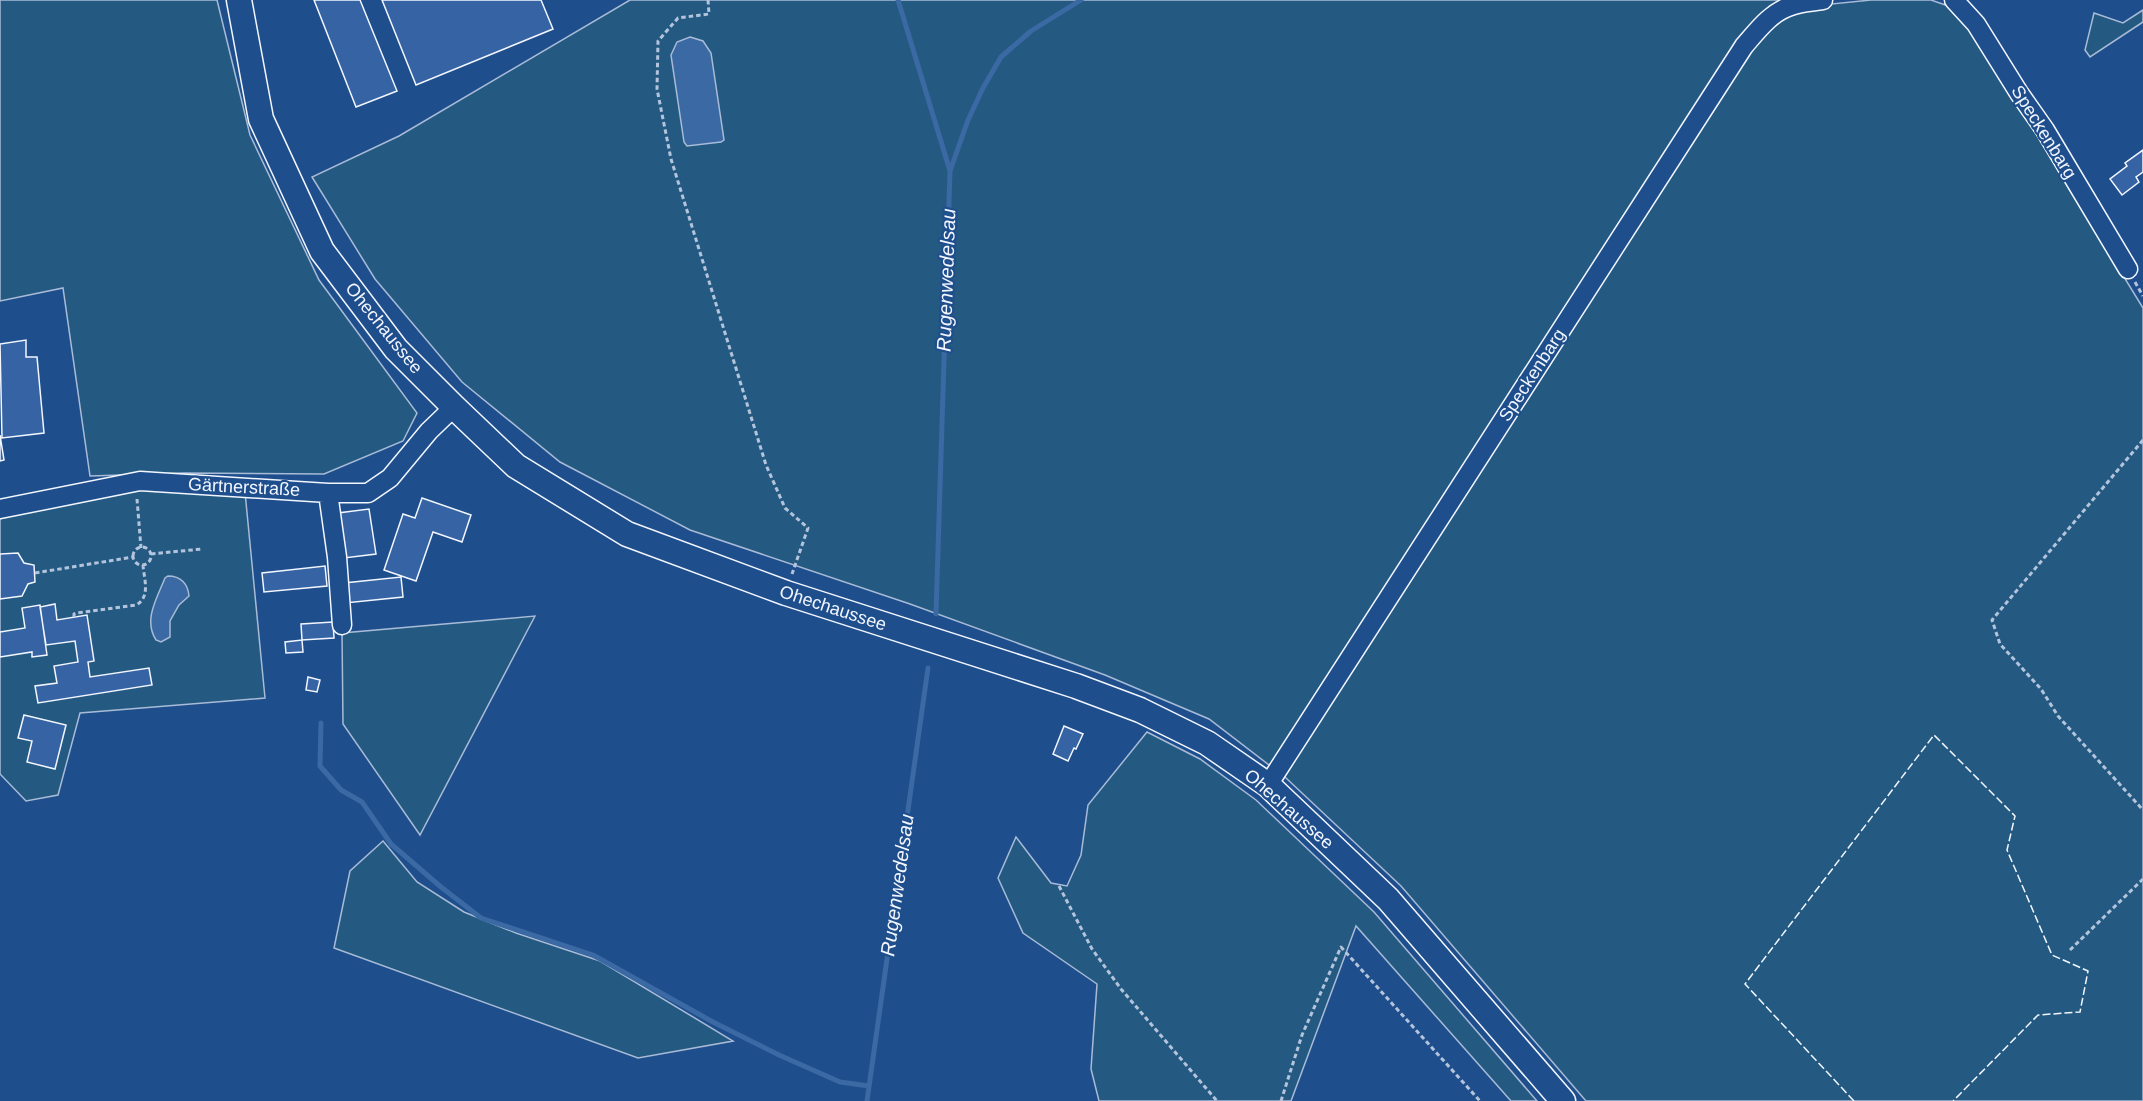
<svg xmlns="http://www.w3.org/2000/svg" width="2143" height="1101" font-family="Arial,sans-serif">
  <rect width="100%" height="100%" fill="#1f4e8c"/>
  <path fill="#245a82" stroke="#a8bbd7" stroke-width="1.5" d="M0,0H217L250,135L319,280L417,413L403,441L324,474L184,473L90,476L63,288L0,301Z
    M630,0H1832V4L1871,0H1931L1954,8L1971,28L2018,104L2143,308V1101H1586L1401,886L1286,778L1209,719L1105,675L910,604L690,530L560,462L462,382L375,279L312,177L399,136Z
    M2143,10V22L2090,57L2085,50L2094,13L2123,23Z
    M134,489L245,492L265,698L80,713L58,795L26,801L0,774V515Z
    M535,616L420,835L343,724L342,633Z
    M1147,732L1200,759L1256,800L1374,912L1537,1101H1511L1356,926L1291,1101H1099L1091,1069L1097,984L1023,933L998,878L1016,837L1051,883L1067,886L1081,855L1088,805Z
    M383,841L417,882L464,912L516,933L600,961L733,1041L638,1058L334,948L350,871Z"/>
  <path fill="#3b69a3" stroke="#a8bbd7" stroke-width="1.5" d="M690,37L703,41L711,53L724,140L721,142L687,146L684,142L671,55L677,42Z
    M168,576C181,576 188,584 189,596L179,605L170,621V637L161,642L156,640C143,620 157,598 165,578Z"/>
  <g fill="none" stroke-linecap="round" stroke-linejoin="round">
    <path stroke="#3b69a3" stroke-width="5" d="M898,0L950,171
      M936,614L950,171L968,120L983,88L1001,57L1031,31L1081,0
      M321,723L320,766L341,790L362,802L391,844L441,887L481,918L593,955L713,1022L779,1055L840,1082L869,1086
      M867,1101L928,668"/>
  </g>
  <path fill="#3563a3" stroke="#f2f6ff" stroke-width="1.5" d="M314,0H360L397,91L356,107Z
    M382,0H541L553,29L416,85Z
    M2143,150V172L2136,177L2139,182L2122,195L2110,179L2127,166L2125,163Z
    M26,340V357H37L44,433L2,438L0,344Z
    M0,435L4,460L0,461Z
    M422,498L471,515L462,542L433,532L416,581L384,570L403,514L415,518Z
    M369,509L376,554L344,558L338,513Z
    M18,553L24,563L34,565L35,582L28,584L22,596L0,599V554Z
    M325,566L327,586L264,592L262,573Z
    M401,577L403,597L345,603L344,583Z
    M55,604L57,620L87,615L94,661L88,662L90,677L149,668L152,685L38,703L35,686L57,683L54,666L78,662L75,641L46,645L40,607Z
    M40,605L47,655L32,657V652L0,657V632L25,628L22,608Z
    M333,622L334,638L302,640L301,624Z
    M302,640L303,652L286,653L285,642Z
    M308,677L320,680L317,692L306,690Z
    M24,715L66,725L55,769L27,762L32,741L18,738Z
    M1064,726L1083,734L1076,749L1074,748L1068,761L1053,754Z"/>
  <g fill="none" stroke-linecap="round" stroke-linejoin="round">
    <g stroke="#f2f6ff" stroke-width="21">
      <path id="minor" d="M1954,0L1976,24L2019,93L2045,130L2128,269
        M328,493L337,557L342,625
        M0,509L140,481L328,493H368L390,478L429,431L454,407
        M1268,785L1744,46C1757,31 1771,12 1791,6C1801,2 1813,2 1823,0"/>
    </g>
    <g stroke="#f2f6ff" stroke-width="27">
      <path id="major" d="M239,0L261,119L322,251L396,349L454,407L516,466L627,534L786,593L1076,686L1140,710L1207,743L1268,785L1388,899L1563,1101"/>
    </g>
    <path stroke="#b3c4dc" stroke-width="3" stroke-dasharray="4.5 3" stroke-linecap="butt" d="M708,0L709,14L678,18L658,41L657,89L671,159L766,465L785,508L808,528L792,574
      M2135,282L2143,296
      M2143,440L1992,620L2000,644L2041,689L2058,716L2143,810
      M137,499L141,548
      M133 556a9 9 0 1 1 18 0a9 9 0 1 1-18 0Z
      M151,554L202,549
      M35,573L133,557
      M74,617V614L77,613L136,605C151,597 144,579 143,565
      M1059,886L1092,949L1121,989L1217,1101
      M2070,950L2143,879
      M1281,1101L1302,1035L1341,947L1480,1101"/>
    <use href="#minor" stroke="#1f4e8c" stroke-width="18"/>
    <use href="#major" stroke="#1f4e8c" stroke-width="24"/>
    <path stroke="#f2f6ff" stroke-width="1.5" stroke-dasharray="8 3" stroke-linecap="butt" d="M1854,1101L1745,984L1934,735L2015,816L2007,850L2052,955L2088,971L2080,1012L2038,1015L1953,1101"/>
  </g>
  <g text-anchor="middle" stroke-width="4.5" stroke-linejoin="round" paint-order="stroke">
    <g font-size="18" fill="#f2f6ff" stroke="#1f4e8c">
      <text transform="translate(2044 132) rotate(58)" y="6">Speckenbarg</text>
      <text transform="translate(384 328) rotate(51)" y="6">Ohechaussee</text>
      <text transform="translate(1532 375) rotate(-57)" y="6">Speckenbarg</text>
      <text transform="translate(244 487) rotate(3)" y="6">Gärtnerstraße</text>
      <text transform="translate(833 608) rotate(18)" y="6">Ohechaussee</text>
      <text transform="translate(1289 809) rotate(41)" y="6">Ohechaussee</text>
    </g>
    <g font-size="20" font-style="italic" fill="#f2f6ff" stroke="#1f4e8c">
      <text transform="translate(946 280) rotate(-88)" y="7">Rugenwedelsau</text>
      <text transform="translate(897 885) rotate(-82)" y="7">Rugenwedelsau</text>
    </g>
  </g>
</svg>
